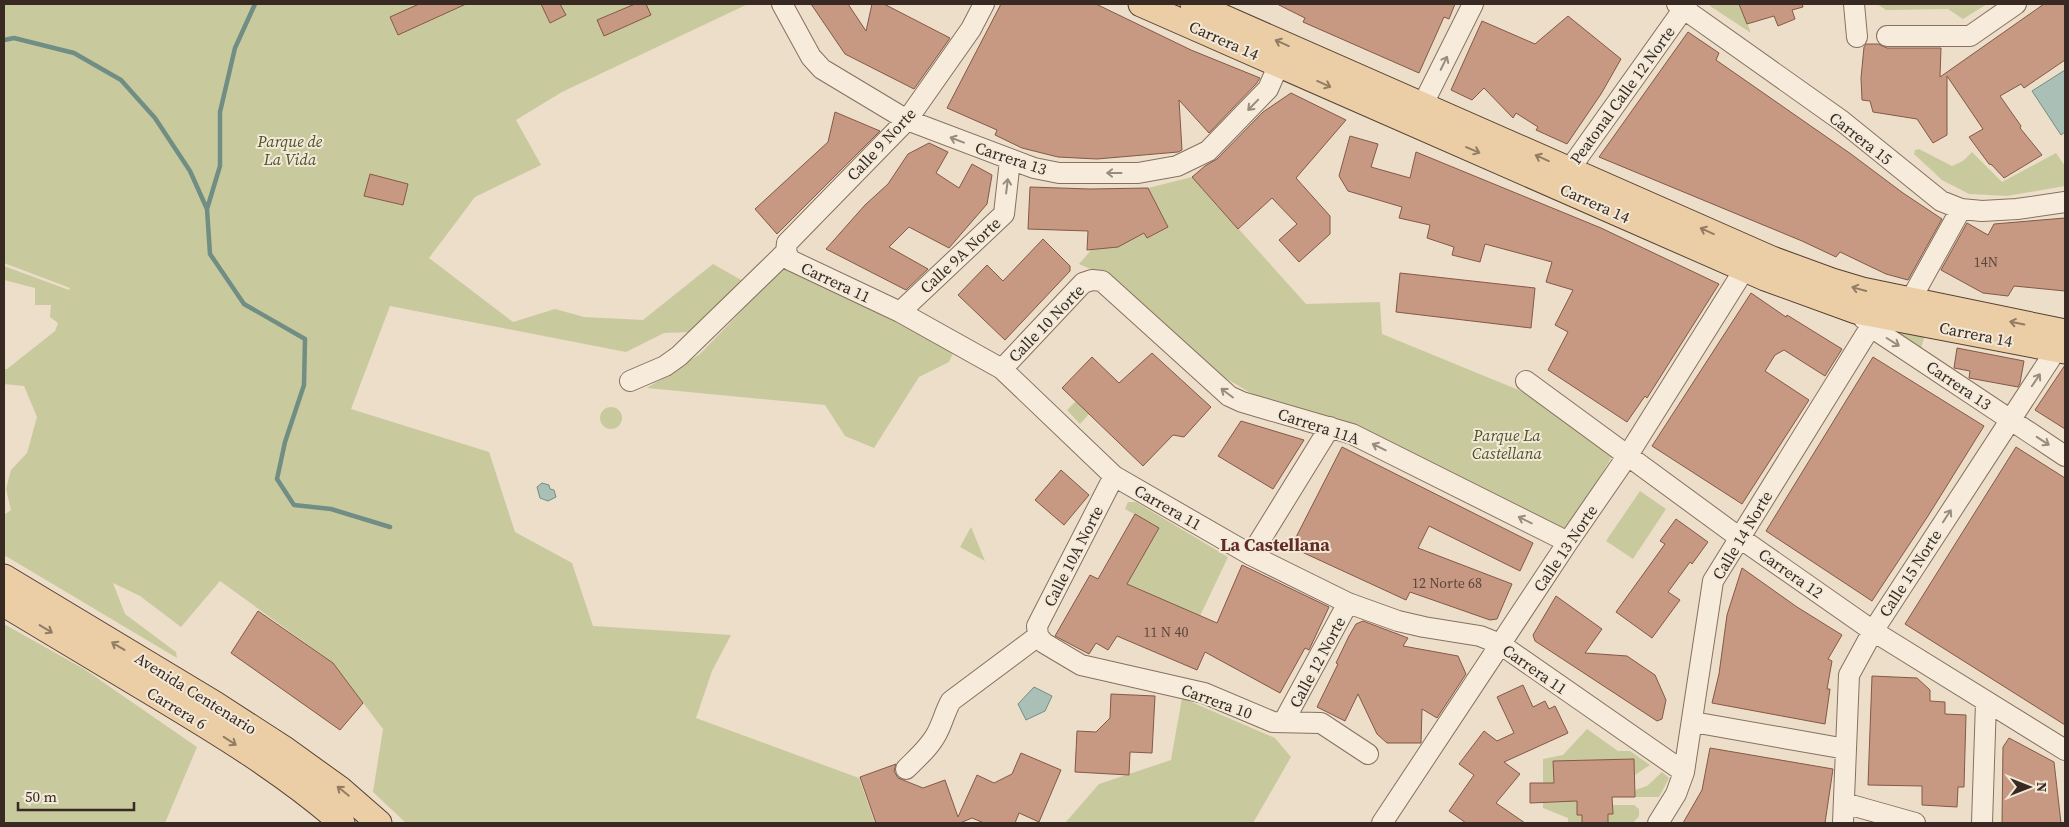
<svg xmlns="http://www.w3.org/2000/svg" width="2069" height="827" font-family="'Source Serif 4',serif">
  <rect width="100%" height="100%" fill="#ecdec9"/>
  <path fill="#c9c99e" d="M4,4H748L562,92L516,120L541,165L475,197L429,258L513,322L555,309L584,317L643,320L713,264L743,281L692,332L664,333L626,352L390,306L351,409L489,452L515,532L572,563L593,626L731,635L712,671L696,718L859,778L875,823H406L373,792L383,729L333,663L220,581L181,627L140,596L113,583L125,614L176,652L177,658L4,555V515L11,510L6,489L11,470L27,453L37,417L24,386L4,384V369H7L55,331L58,323L50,317L51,305H35V288L4,280V266L69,290L70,288L4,263Z
    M1710,4H1739L1751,33L1710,6Z
    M1877,4H1987L1963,19L1948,9L1886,10Z
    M1919,149L1952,166L1963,161L1972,152L2002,182L2056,153L2065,166V186L2007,196L1969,194L1942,180L1914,154L1915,150Z
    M1192,177L1306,304L1380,302L1382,334L1521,391L1613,455L1568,528L1560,530L1451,473L1339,419L1259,398L1222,376L1132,295L1107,276L1079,264L1092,249L1144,233L1147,237L1168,227L1148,188Z
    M784,267L954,351L949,362L919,377L874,448L845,436L825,405L647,388L700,354Z
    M1884,323L1926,332L1920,351Z
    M1076,401L1090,413L1080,424L1067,410Z
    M600 418a11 11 0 1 1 22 0a11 11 0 1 1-22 0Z
    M1640,491L1666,509L1633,559L1606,541Z
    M1128,502H1136L1228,557L1200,616L1121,581L1159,528L1125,509Z
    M971,527L985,561L960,547Z
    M4,624L84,669L197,747L165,823H4Z
    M1182,698L1275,738L1291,757L1253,823H1065L1099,784L1171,760Z
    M1587,729L1618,751H1630L1650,765L1635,775L1634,759L1553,761L1554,802L1577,801V815H1582V823H1568V818L1543,808V759L1563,755Z
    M1662,772L1669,778L1659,797H1635V790L1647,786Z
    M1613,805H1634L1639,809V816L1633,823H1608V814H1613Z"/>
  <path fill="#aac0b7" stroke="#718e84" d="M2065,70V132L2061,135L2032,91Z
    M542,483L549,485L550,489L554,490L556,497L548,501L540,498L537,487Z
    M1034,687L1052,696L1045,711L1026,720L1018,704Z"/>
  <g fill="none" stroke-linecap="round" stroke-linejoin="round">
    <path stroke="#718e84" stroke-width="4.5" d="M4,40L14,38L74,53L121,80L155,118L190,171L207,209L210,254L244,304L305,339L304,385L285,442L277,479L294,505L331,509L390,527
      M207,209L220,166V112L235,48L255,4"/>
  </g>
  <path fill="#c79882" stroke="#845947" d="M419,4H466L398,35L390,17Z
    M541,4H560L566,15L550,23Z
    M635,4H646L651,15L604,36L597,20Z
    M811,4H848L866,31L872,4H884L950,38L914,89L845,54Z
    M1001,4H1096L1191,50L1260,78L1256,84L1209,133L1179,100L1182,150L1178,152L1097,159L1058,157L1022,148L995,135L997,130L947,108Z
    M1277,4H1455L1449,19L1444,17L1419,73L1303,22L1305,18Z
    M1739,4H1802L1803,7L1792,10L1795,19L1778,26L1774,16L1747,24Z
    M2044,4H2065V60L2024,88L2021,84L2000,96L2021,126L2020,128L2042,155L2004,178L1992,165L1989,164L1969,137L1983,129L1947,76V135L1933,143L1917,119L1873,112L1870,101L1862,100L1861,78L1864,47L1866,44H1878L1887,48H1941L1940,77Z
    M1568,16L1621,59L1601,94L1567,144L1536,130L1538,127L1516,113L1513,118L1484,88L1472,100L1451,90L1482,21L1535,44Z
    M1688,32L1719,53L1716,60L1851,154L1903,193L1942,219L1908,280L1886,274L1840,252L1836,257L1802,241L1599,157Z
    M1291,93L1346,120L1296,178L1330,216V234L1299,262L1279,240L1297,224L1272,198L1238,229L1192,177L1205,166L1217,159L1263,112Z
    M835,112L880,131L777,234L755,209L828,142Z
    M1350,136L1378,144L1371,167L1410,178L1416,152L1601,228L1719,284L1647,398L1645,396L1627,422L1548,370L1568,332L1555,325L1573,290L1546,282L1552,262L1485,244L1480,262L1452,255L1454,247L1427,238L1430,225L1399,218L1402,207L1348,191L1339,176Z
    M929,143L948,152L936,173L959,188L972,164L992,175L987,204L949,248L909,227L889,247L928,269L906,290L826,249L865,205L888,184L908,154Z
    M370,174L408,184L403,205L364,196Z
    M1030,187L1090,189L1148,188L1168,227L1147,238L1144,233L1118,247L1087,250L1088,231L1028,229Z
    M2065,218V291L2014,286L2008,296L1983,293L1941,270L1967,223L1988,235L1994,224Z
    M1043,239L1070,266V271L1005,340L958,295L987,265L1003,281Z
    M1400,273L1535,288L1531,328L1396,312Z
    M1751,293L1786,317L1787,315L1842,349L1825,376L1784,350L1775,355L1765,371L1809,400L1742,504L1652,446Z
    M1957,348L2024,361L2020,383L2018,387L1969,378L1970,371L1954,368Z
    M1152,353L1211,407L1184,437L1173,435L1143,466L1062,388L1092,357L1119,383Z
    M1873,357L1984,426L1928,516L1872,601L1766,531Z
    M2065,365V429L2035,410Z
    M1241,421L1304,440L1273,489L1218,456Z
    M1342,447L1533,543L1520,571L1429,526L1418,548L1512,584L1497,619L1490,620L1410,592L1406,600L1291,547Z
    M2016,447L2065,478V725L1905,624Z
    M1061,470L1089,495L1064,525L1035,500Z
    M1135,514L1159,528L1127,584L1217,623L1242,565L1329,607L1309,650L1305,648L1280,693L1205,652L1197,670L1117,636L1108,650L1096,643L1089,654L1055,636L1090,575L1098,579Z
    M1676,519L1708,542L1692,564L1690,562L1668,592L1680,600L1652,638L1616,612L1665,544L1660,541Z
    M1742,568L1797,607L1842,635L1828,659L1832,661L1827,689H1830L1825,724L1712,703L1719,674L1727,615Z
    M1556,596L1602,629L1585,653L1627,656L1655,675L1666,700L1662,719L1657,721L1535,641L1533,635Z
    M258,611L333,663L363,703L340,730L231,653Z
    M1363,621L1408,638L1403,646L1458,656L1466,674L1437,718L1422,709L1421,743H1387L1377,734L1358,694L1345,721L1317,707L1338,664L1336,663L1349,636L1356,624Z
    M1872,676L1917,678L1930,690V701L1945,702V714L1966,715L1964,787H1958L1957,807L1922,805V786L1868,785Z
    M1523,685L1533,707L1545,701L1549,709L1555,706L1568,733L1504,762L1520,774L1496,803L1525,823H1466L1449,811L1474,775L1459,764L1484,731L1497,741L1514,733L1497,697Z
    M1111,694L1155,696L1152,753L1130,752L1129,775L1075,772L1077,731L1096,732L1110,718Z
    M2009,738L2054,762L2061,823H2002L2003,747Z
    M1710,748L1833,769L1825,823H1683L1702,790Z
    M1021,753L1061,770L1039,822L1019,813L1015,823H984L972,818L960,823H876L860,777L896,764L894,771L898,778L923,788L945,780L958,817L977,775L994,783L1012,774Z
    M1634,759L1635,797H1612L1613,814H1608V823H1582V815H1577V801L1530,803V783H1554L1553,761Z"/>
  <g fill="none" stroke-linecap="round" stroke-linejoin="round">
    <g stroke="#87705f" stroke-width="22">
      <path id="minor" d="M782,4L811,57L822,69L907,120L1034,168L1059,173H1138L1177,166L1208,151L1268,89L1279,64
        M1677,4L1842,121L1941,201L1961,209L1982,211L2017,209L2065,202
        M1854,4L1857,37
        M1887,36H1970L2016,4
        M1422,106L1473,4
        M1569,170L1687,4
        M786,252L790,260L900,312L1002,369L1114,476L1251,555L1348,603L1398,621L1424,627L1480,636L1500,644L1684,772
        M786,252L787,243L907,120L971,29L984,4
        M1910,301L1961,209
        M900,312L1004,214L1010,160
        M1863,318L1880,333L2065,456
        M1002,369L1083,283L1092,280L1102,281L1229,396L1242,402L1352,434L1568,542
        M630,381L665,366L679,356L786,252
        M1526,381L1740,538L1873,631L2065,750
        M1251,555L1330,427
        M1038,636L1044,643L1081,665L1204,693L1273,722L1321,723L1368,754
        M1038,636L1037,626L1114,476
        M1284,721L1348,603
        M1693,722L1846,749
        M906,769C917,758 930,747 937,733C943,722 945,711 951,701L1038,636
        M1844,803L1915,823
        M1382,823L1568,542L1628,455L1744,270
        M1658,823L1676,794L1684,772L1713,581L1871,326
        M1843,823L1849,675L1873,631L2056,350
        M1982,823L1986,702"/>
    </g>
    <g stroke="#553f33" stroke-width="27">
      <path id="major" d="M1141,4L1765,278L1856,311L2065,351
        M1193,4L1772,259L1832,281L1862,290L2065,332
        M4,577L215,704L283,748L340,789L379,823
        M4,604C54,634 104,664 154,694C219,733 285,773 342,823"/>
    </g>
    <use href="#minor" stroke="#f7ecdc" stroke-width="20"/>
    <use href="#major" stroke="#ebcea5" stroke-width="25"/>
  </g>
  <defs><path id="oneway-shaft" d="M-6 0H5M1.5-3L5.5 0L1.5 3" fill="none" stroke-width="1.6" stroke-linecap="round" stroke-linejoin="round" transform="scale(1.25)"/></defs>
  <g stroke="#927c64">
    <use href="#oneway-shaft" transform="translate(1282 43) rotate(-156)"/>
    <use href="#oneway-shaft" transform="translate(1324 84) rotate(24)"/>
    <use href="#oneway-shaft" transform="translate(1473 150) rotate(23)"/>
    <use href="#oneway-shaft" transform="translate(1542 158) rotate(-156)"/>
    <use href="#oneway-shaft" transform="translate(1707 231) rotate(-156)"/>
    <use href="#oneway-shaft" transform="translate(1859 289) rotate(-165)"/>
    <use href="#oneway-shaft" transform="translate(2017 323) rotate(-168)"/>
    <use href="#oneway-shaft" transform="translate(46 629) rotate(31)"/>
    <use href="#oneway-shaft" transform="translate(118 646) rotate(-149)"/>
    <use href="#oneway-shaft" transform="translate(230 741) rotate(33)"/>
    <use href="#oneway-shaft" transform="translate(343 791) rotate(-141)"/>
  </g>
  <g stroke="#988b7f">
    <use href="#oneway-shaft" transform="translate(1444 63) rotate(-64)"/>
    <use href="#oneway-shaft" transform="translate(1253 105) rotate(134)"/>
    <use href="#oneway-shaft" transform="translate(957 140) rotate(-159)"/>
    <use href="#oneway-shaft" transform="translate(1114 173) rotate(180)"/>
    <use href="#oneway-shaft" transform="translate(1007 186) rotate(-83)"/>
    <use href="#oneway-shaft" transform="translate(1893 342) rotate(32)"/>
    <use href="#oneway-shaft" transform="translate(2036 380) rotate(-56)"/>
    <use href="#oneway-shaft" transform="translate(1227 393) rotate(-143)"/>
    <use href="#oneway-shaft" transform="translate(2043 441) rotate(33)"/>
    <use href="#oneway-shaft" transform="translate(1379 447) rotate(-154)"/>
    <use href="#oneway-shaft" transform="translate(1947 516) rotate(-57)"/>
    <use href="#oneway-shaft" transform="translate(1525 520) rotate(-154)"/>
  </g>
  <g text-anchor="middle" stroke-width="4" stroke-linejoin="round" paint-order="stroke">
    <g font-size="14" fill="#5c463a">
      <text x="1986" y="267">14N</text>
      <text x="1447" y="588">12 Norte 68</text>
      <text x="1166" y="637">11 N 40</text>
    </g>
    <g font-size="16" fill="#382a22" stroke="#f3e9d9">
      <text transform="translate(1224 40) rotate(24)" y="6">Carrera 14</text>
      <text transform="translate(1622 95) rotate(-54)" y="6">Peatonal Calle 12 Norte</text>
      <text transform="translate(1861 138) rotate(38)" y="6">Carrera 15</text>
      <text transform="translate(881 144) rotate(-47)" y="6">Calle 9 Norte</text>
      <text transform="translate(1011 158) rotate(18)" y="6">Carrera 13</text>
      <text transform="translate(1595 203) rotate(24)" y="6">Carrera 14</text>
      <text transform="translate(960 255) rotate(-43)" y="6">Calle 9A Norte</text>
      <text transform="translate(836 282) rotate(25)" y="6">Carrera 11</text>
      <text transform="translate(1046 323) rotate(-46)" y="6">Calle 10 Norte</text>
      <text transform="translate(1976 334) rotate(11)" y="6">Carrera 14</text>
      <text transform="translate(1959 385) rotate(34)" y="6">Carrera 13</text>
      <text transform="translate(1319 426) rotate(18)" y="6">Carrera 11A</text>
      <text transform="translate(1168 507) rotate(30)" y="6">Carrera 11</text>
      <text transform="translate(1742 535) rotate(-59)" y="6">Calle 14 Norte</text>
      <text transform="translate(1565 548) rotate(-56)" y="6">Calle 13 Norte</text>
      <text transform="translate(1073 556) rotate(-63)" y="6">Calle 10A Norte</text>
      <text transform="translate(1791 573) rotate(35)" y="6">Carrera 12</text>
      <text transform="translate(1910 573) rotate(-57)" y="6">Calle 15 Norte</text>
      <text transform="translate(1317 662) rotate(-62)" y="6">Calle 12 Norte</text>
      <text transform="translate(1535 669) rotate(35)" y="6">Carrera 11</text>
      <text transform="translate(196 693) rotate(32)" y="6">Avenida Centenario</text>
      <text transform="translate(1217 701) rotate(20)" y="6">Carrera 10</text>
      <text transform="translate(177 708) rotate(31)" y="6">Carrera 6</text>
    </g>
    <g font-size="16" font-style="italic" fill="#4d532a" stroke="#f3e9d9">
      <text x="290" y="147">Parque de<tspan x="290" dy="18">La Vida</tspan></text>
      <text x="1507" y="441">Parque La<tspan x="1507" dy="18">Castellana</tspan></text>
    </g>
    <g font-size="18" font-weight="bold" fill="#622b24" stroke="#f3e9d9">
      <text x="1275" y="551">La Castellana</text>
    </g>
  </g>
  <rect width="2069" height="827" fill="none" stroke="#382a22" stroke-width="10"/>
  <g transform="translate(2029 787) rotate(90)" stroke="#f3e9d9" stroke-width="4" paint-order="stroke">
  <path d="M0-4L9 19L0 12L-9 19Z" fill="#382a22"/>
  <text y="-8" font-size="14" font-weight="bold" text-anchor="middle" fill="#382a22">N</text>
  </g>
  <path d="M18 802v8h116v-8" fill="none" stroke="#382a22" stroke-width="2.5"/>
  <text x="25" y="802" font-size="15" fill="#382a22" stroke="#f3e9d9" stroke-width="4" paint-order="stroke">50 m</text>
</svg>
